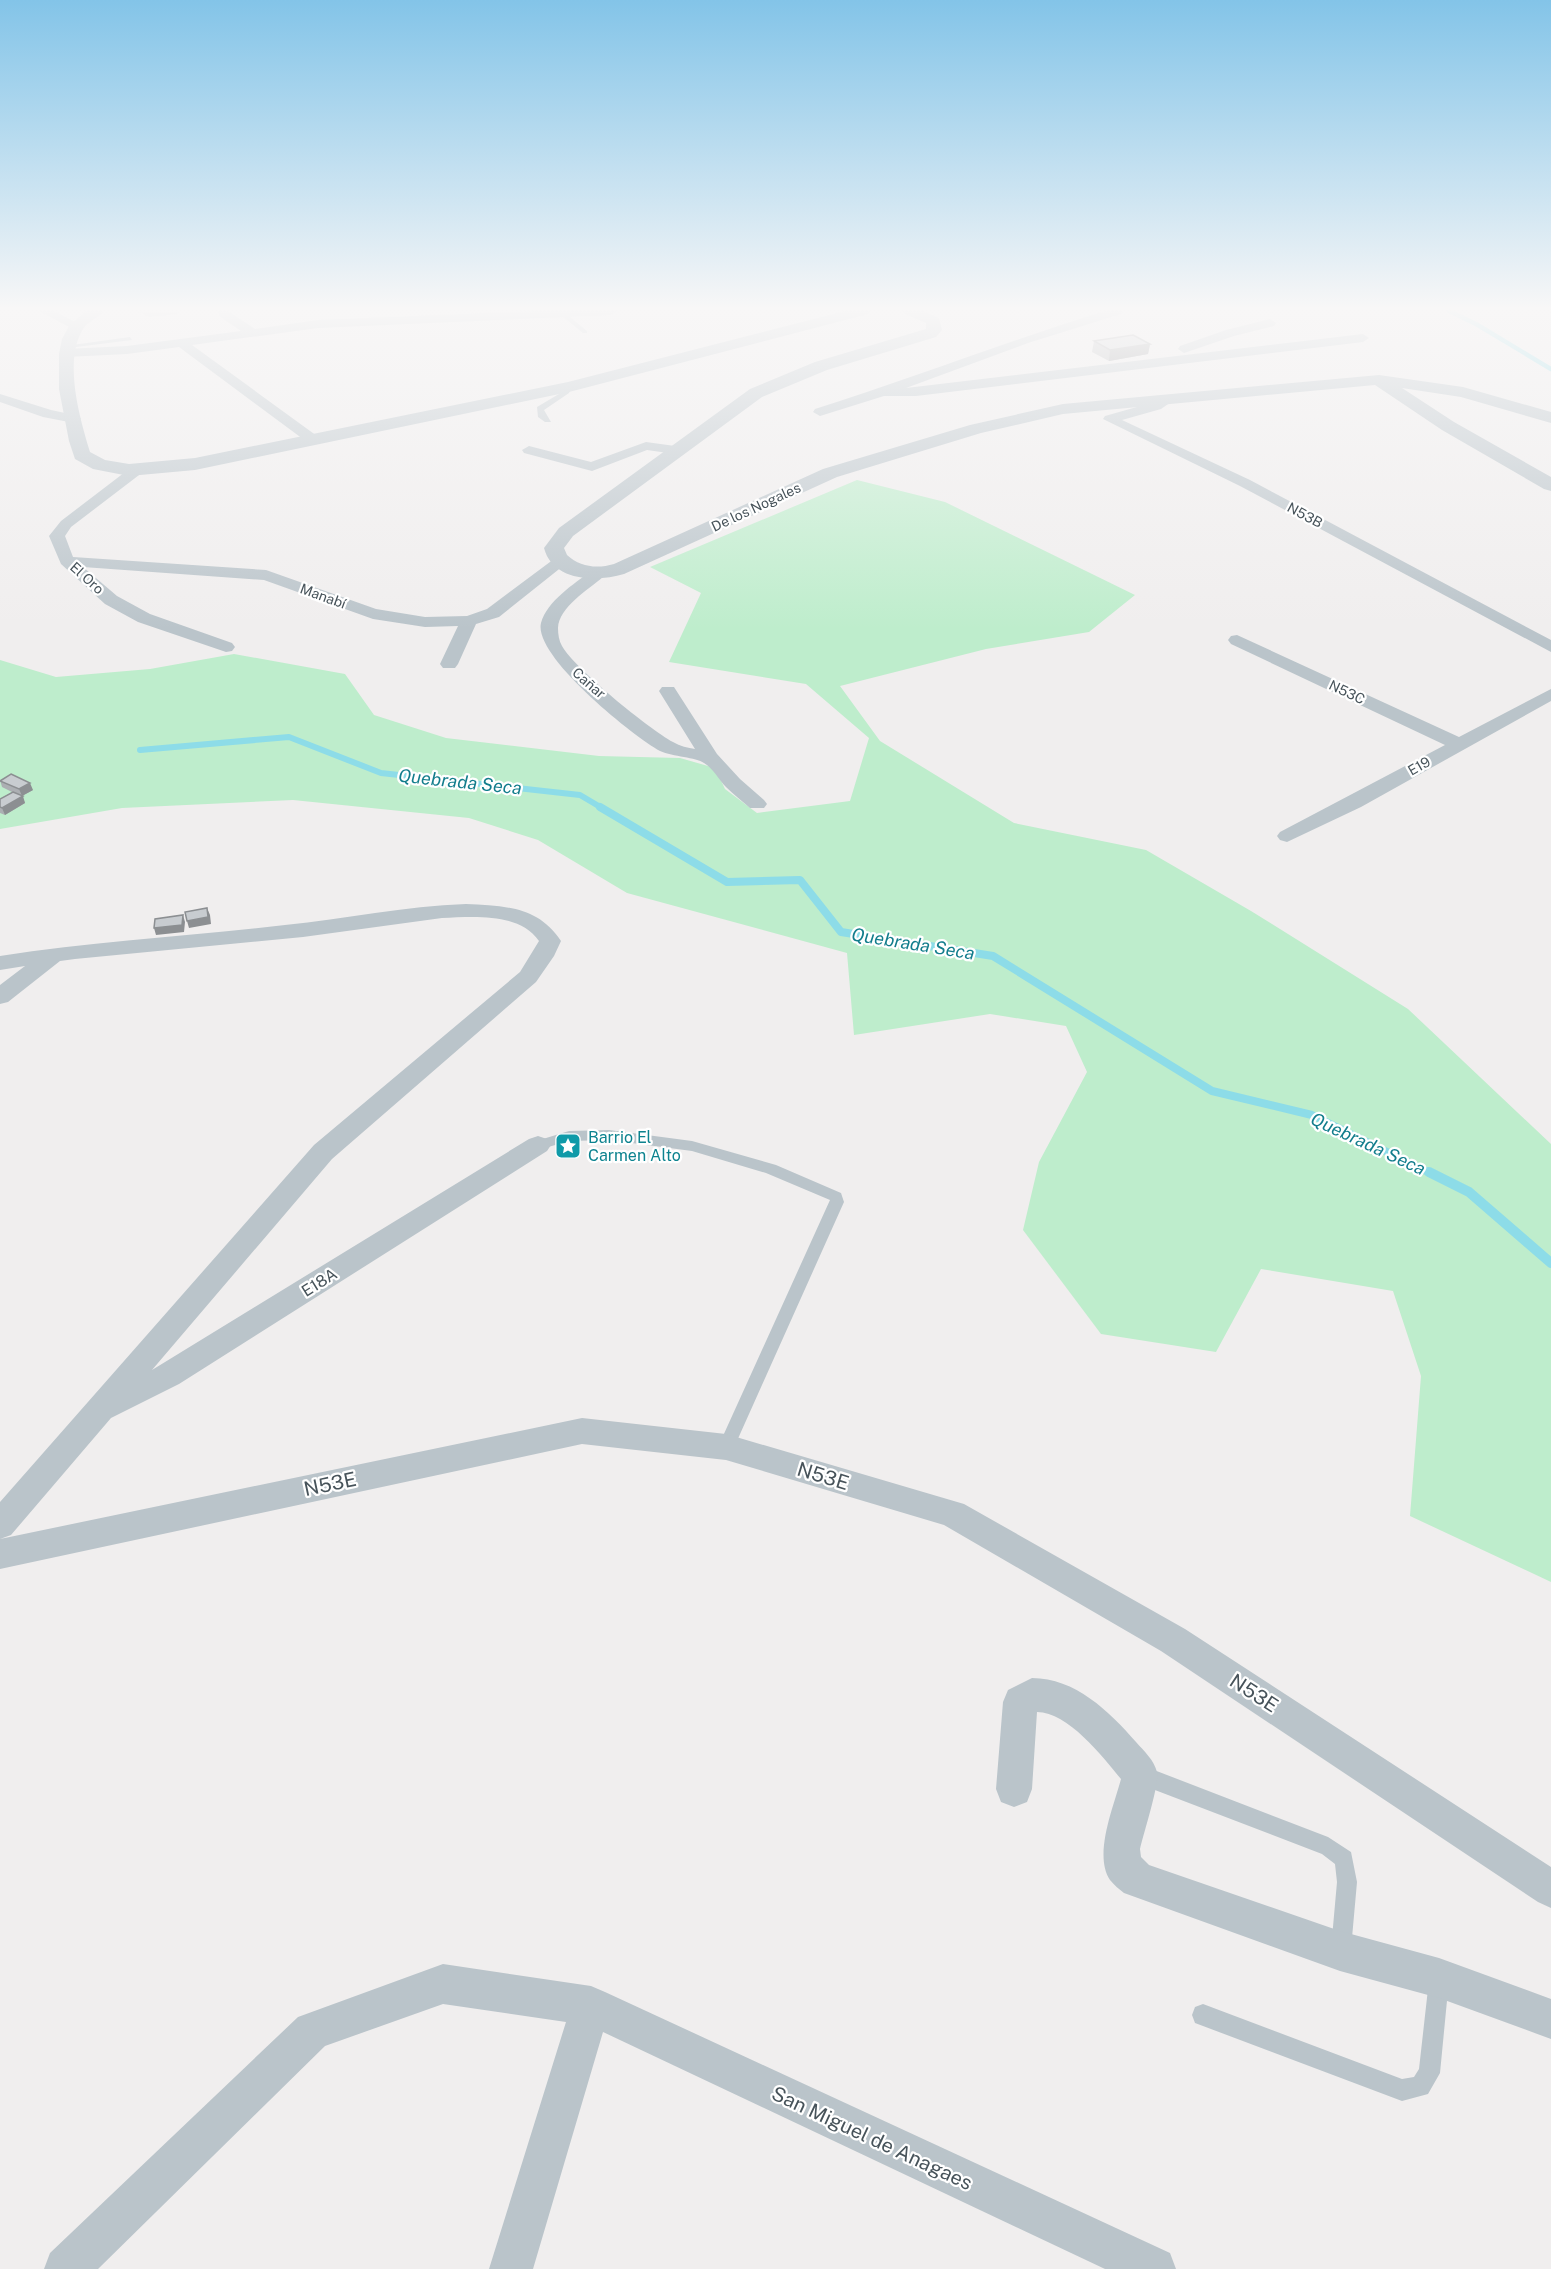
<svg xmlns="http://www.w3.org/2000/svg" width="1551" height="2269" font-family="'Public Sans',sans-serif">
  <rect width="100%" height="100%" fill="#f0eeee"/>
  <path fill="#beedcc" d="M857,480L945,502L1135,595L1089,632L986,649L840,686L880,741L1014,823L1146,850L1251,911L1408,1009L1551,1144V1582L1410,1516L1421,1376L1393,1291L1261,1269L1216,1352L1101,1334L1023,1230L1039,1162L1087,1072L1066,1026L990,1014L854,1035L847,953L627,893L538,840L469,818L293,800L122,808L0,829V660L56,677L150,669L234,654L345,674L374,715L446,738L599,756L680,758L715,768L725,789L757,813L850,801L869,738L806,684L669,662L701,593L650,567Z"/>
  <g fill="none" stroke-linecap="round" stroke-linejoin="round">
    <path stroke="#8ddce8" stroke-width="4.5" d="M1449,311L1476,324L1551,369"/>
    <path stroke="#8ddce8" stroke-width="6" d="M140,750L289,737L381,773L580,795L602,808"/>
    <path stroke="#8ddce8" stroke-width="8" d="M600,807L727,882L800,880L841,932L993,956L1212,1091L1312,1115L1432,1174"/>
    <path stroke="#8ddce8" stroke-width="10" d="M1429,1172L1469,1192L1551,1263"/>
    <path fill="#bac4ca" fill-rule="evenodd" d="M138,311L150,313L175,312L178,314L149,317Z
      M561,313H565L587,331V333H583L561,315Z
      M130,337L132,340L68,348L65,346Z
      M567,386L572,387L569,393L544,410L551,422H545L538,417L537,407L564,391Z
      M609,1130L692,1141L776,1165L841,1193L844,1202L732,1452L726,1454L720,1452L718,1447L830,1200L766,1173L692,1151L609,1140L569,1141L538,1150L531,1145L533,1142L569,1131Z
      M1141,1765L1328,1837L1351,1852L1357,1882L1351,1949L1348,1956L1341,1959L1334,1956L1331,1949L1337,1882L1335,1864L1322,1854L1134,1782L1131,1775L1134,1768Z
      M1439,1970L1446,1973L1449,1980L1440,2073L1428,2094L1402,2101L1203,2026L1195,2023L1192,2015L1195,2007L1203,2004L1402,2079L1414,2077L1419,2069L1429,1980L1432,1973Z"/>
    <path fill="#bac4ca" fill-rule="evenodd" d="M39,311H54L83,326L77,330L73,329Z
      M219,311H228L255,329L318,320L534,311H617L611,315L318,328L192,345L317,436L319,439L317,442H307L179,347L127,354L66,357L60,353L66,349L127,346L241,331L219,316Z
      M1105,311H1123L1121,314L1028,343L906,388L1363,334L1369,338L1363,342L916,396H884L820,416L813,412L815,409C913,378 1008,341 1105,311Z
      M1270,319L1276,323L1274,326L1234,336L1184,353L1178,349L1180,346L1226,330Z
      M0,394L51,410L79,416L81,419L74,423L43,417L0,402Z
      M1167,396L1174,400L1161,409L1122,420L1250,480L1551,640V652L1240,486L1103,419L1105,416L1151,403Z
      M646,442L675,446L682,450L675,454L647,450L592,471L524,453L522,450L529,446L591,462Z
      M138,465L143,466L145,469L143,472L71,527L65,536L73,557L266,570L376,609L425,617L467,616L487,609L554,559H566L568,562L499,617L476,624L458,664L455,668H443L440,664L458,626L425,627L373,619L264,580L83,567L117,596L150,614L232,643L235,647L232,651L226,652L138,622L105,604L61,564L49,536L61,521L133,466Z
      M597,569L605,574L603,577C588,590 559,607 558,628C558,634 559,641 562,646C575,669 649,729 673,742C680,746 688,748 695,749L659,691L662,687H674L717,754L740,779L764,800L767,804L764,808H750C742,801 733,794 726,787C719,780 713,768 704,763C696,757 673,757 660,751C633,736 533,656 541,623C547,601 574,584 591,571Z
      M1237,635L1459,737L1551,689V701L1361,807L1287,842L1280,840L1277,836L1280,832L1445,745L1231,644L1228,640L1231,636Z
      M466,904C504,906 538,906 561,941L554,956L536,982L332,1159L152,1370L529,1139L538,1136L547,1139L551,1145L547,1151L179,1384L111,1418L11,1535L0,1539V1502L314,1145L520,972L539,941C519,912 473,917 442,918L303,937L75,959L60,961L8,1002L0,1004V985L25,966L0,970V956C95,941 190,936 285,925C345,919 405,906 466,904Z
      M582,1418L726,1434L964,1504L1185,1629L1551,1867V1908L1538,1902L1161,1651L944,1525L726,1460L582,1444L0,1569V1539Z
      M1032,1678C1075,1678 1109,1711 1136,1742C1144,1751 1154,1760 1157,1772C1160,1783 1143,1835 1140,1849L1141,1857L1149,1865L1340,1931L1439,1958L1551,1999V2039L1439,1998L1340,1971L1124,1893C1119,1889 1114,1885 1110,1880C1093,1855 1114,1806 1121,1779C1102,1756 1068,1712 1037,1712L1032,1789L1027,1802L1014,1807L1001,1802L996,1789L1003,1702L1008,1690Z
      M443,1964L591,1986L605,1992L1170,2253L1176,2269H1105L603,2032L533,2269H489L566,2022L443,2004L325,2046L98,2269H44L50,2253L298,2017Z"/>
    <path fill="#bac4ca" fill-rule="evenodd" d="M86,311H104C98,318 88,321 83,329C63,361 80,419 90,452L105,460L129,464L195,458L568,382L845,311H871L868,314L569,392L195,470L129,476L93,469L75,459L69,441L59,389V354L62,339L69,326Z
      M902,311H923L939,318L942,330L936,337L827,370L762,397L573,536L564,548L567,555C580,567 597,569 614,564L823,469L970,425L1063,404L1379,375L1463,387L1551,412V423L1461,397L1402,388L1454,422L1551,477V491L1544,489L1442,430L1375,385L1063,414L981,433L837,477L624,574C597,582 553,582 544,548L559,528L750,389L815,362L926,329V323L905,314Z"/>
  </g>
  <path fill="#acafb3" d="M1094,341L1150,344L1148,354L1109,361L1092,352Z
    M0,780L33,790L22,796L25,803L5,815L0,813V799L12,792L2,787Z"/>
  <path fill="#8c8f92" d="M1150,344L1148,354L1109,361L1110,350Z
    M30,783L33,790L22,796L19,789Z
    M23,796L25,803L5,815L2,808Z
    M207,908L210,915L211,924L189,928L187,921Z
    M183,915L185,922L184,932L156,935L154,928Z"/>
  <path fill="#c8ccd0" stroke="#8c8f92" stroke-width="1.5" d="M1133,335L1150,344L1110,350L1094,341Z
    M11,774L30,783L19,789L0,781Z
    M13,792L23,796L2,808L0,807V799Z
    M207,908L208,917L187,921L185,912Z
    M183,915L182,925L154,928L155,919Z"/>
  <linearGradient id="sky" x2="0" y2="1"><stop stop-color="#83c4e8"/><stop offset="0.49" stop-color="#f8f7f7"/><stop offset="1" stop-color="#f8f7f7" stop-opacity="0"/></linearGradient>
  <rect width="1551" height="629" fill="url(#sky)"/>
  <defs>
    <g id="sight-square" transform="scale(1.35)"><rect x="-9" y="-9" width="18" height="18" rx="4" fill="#0f9aa8" stroke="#fff"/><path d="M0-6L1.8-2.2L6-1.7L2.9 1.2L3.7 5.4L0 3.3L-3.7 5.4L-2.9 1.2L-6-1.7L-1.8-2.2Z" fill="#fff"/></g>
  </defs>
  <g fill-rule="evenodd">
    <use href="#sight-square" x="568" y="1146"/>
  </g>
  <g text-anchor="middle" stroke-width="4.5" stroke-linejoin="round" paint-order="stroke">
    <g font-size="14" fill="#47535a" stroke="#fff">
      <text transform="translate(756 507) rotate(-25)" y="5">De los Nogales</text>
      <text transform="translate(1305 515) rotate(28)" y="5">N53B</text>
      <text transform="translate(87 578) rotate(42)" y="5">El Oro</text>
      <text transform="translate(323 596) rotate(20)" y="5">Manabí</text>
      <text transform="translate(589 683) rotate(41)" y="5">Cañar</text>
      <text transform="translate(1347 692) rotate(25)" y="5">N53C</text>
      <text transform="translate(1419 766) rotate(-30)" y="5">E19</text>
    </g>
    <g font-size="16" fill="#0d838f" stroke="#fff" text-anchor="start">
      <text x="588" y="1143">Barrio El<tspan x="588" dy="18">Carmen Alto</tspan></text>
    </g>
    <g font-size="16" fill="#47535a" stroke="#fff">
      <text transform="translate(319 1282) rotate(-32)" y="6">E18A</text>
    </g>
    <g font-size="18" font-style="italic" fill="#127d8c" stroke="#fff">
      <text transform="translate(460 782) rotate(6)" y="6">Quebrada Seca</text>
      <text transform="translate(913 944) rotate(9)" y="6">Quebrada Seca</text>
      <text transform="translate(1368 1144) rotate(25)" y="6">Quebrada Seca</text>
    </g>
    <g font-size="20" fill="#47535a" stroke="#fff">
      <text transform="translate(823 1476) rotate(17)" y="7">N53E</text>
      <text transform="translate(330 1484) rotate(-12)" y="7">N53E</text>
      <text transform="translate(1254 1693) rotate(33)" y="7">N53E</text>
      <text transform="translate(872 2138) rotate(25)" y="7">San Miguel de Anagaes</text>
    </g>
  </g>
</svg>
